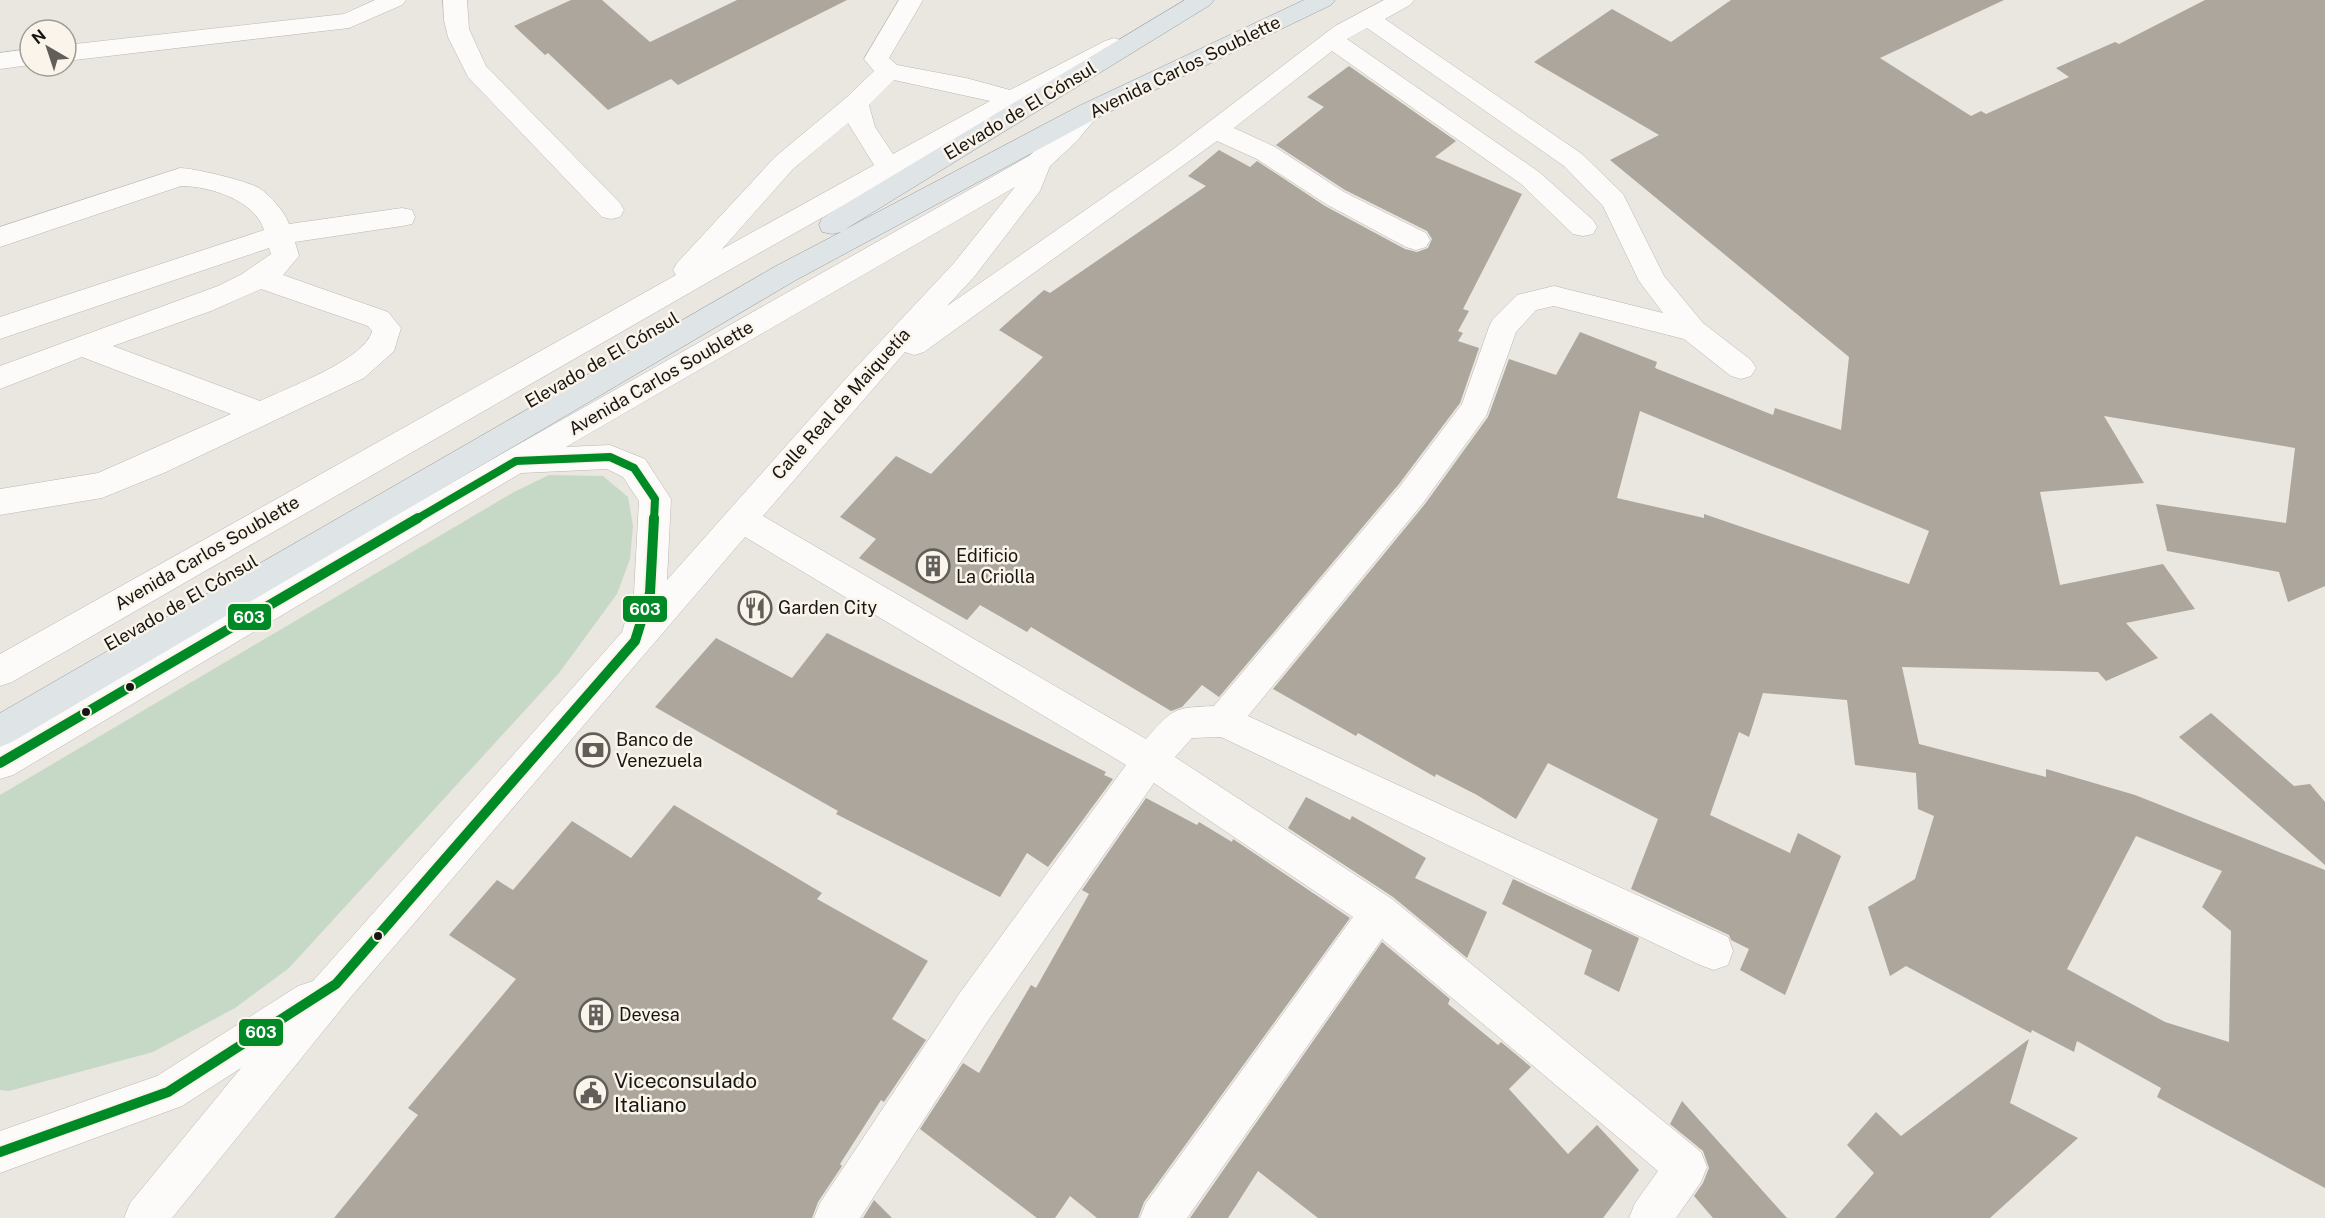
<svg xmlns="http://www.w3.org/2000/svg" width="2325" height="1218" font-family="'Public Sans',sans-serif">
  <rect width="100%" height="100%" fill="#eae6e0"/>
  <path fill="#c6d9c6" d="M549,475L603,476L628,497L633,526L630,559L617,594L559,673L289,968L235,1008L153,1052L9,1091L0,1090V795L514,492Z"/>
  <path fill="#aca69c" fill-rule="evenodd" d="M571,0H602L650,42L737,0H847L678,85L671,79L608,110L548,53L545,55L514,26Z
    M1731,0H2004L1880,58L1971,116L1981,111L1986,114L2069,77L2056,68L2115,42L2119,44L2205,0H2325V586L2288,602L2279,572L2167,551L2156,504L2286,523L2295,448L2104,416L2144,483L2040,492L2060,585L2163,564L2195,609L2126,623L2158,658L2106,681L2098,672L1902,667L1919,744L2046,777V769L2135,795L2325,870V1188L2157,1097L2161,1088L2077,1041L2074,1052L2032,1030L2031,1033L1906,966L1890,976L1868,907L1915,879L1934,816L1918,809L1916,773L1855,765L1847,700L1763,693L1749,737L1739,732L1710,815L1790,853L1798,833L1841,856L1785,995L1740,970L1749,949L1731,940L1729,935L1631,889L1658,819L1548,763L1516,819L1477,795L1436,774L1435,777L1358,733L1356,736L1273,689L1425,504L1488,417L1509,359L1556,375L1580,332L1657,362L1655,368L1773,415L1775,408L1841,430L1849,357L1610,160L1659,135L1534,62L1612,9L1671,42ZM1640,411L1929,531L1909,584L1704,514V518L1617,498ZM2136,836L2222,871L2202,907L2231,931L2229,1042L2165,1022L2067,969Z
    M1349,66L1456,141L1435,157L1522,194L1463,309L1469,311L1458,331L1463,333L1458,341L1479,348L1460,403L1399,484L1219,697L1202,685L1182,707L1171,711L1031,627L1027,632L980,605L967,620L859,558L876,539L840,517L896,456L931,474L1043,357L999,330L1044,290L1050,293L1206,186L1188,176L1219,150L1250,167L1257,161L1325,206L1405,249L1417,252L1428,248L1432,239L1427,231L1345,190L1276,145L1324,107L1307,97Z
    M827,633L1106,772L1104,775L1113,779L1048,867L1027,853L1000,897L836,814L838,811L655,707L716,638L792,678Z
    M2211,713L2294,786L2310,784L2325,802V865L2179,737Z
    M1306,797L1350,820L1352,816L1426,858L1415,878L1487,912L1467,958L1393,897L1288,828Z
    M1146,798L1197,825L1199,822L1232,842L1233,839L1350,918L1144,1202L1138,1218H1097L1070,1196L1055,1218H1037L920,1129L963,1063L979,1073L1031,985L1036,988L1089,894L1082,890Z
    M674,805L822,893L817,899L928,961L892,1019L926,1040L884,1102L881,1100L840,1164L842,1166L818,1202L812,1218H334L418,1115L408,1108L516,979L449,935L497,880L513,890L572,821L631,858Z
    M1513,879L1639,938L1619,992L1584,974L1592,950L1502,904Z
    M1382,942L1450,999L1448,1004L1498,1045L1501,1042L1531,1067L1509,1089L1568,1154L1597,1125L1639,1170L1603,1218H1318L1258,1171L1228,1218H1190Z
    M2029,1039L2010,1103L2078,1138L1990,1218H1835L1874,1173L1847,1145L1876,1112L1901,1136Z
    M1682,1101L1787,1218H1713L1694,1196L1703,1183L1709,1168L1703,1151L1670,1124Z
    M874,1200L892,1218H863Z"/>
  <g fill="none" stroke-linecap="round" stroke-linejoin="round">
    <g stroke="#bab7b3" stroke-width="1">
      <path id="minor" d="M375,0H406L402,5L349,28L66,61V45L344,14Z
        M443,0H467L469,29L486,66L620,203L624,210L620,217L611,219L602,217L468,77L448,37L444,20Z
        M899,0H923L889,58L897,65L966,78L1010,90L1105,41L1114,38L1123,41L1126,46L1123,51L1022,105L738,265L12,682L0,686V654L676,275L673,270L677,263L775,157L847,97L874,71L864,59ZM894,80L990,101L893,154L875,127L869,105ZM848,123L874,165L722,249L793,169Z
        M1384,0H1414L1410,5L1385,19L1582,154L1623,194L1664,276L1703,323L1751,360L1756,368L1751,376L1741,379L1731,376L1684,339L1554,306L1536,310L1516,332L1486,416L1423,503L1248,716L1728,937L1733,951L1728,965L1714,970L1700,965L1221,737L1192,738L1175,757L1392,899L1701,1152L1707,1167L1701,1182L1676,1218H1629L1635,1203L1658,1171L1382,939L1187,1218H1140L1146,1203L1353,917L1154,783L987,1022L860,1218H814L820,1203L959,994L1126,765L745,537L350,998L172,1218H124L130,1203L241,1068L182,1106L0,1173V1131L157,1076L298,986L313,981L622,632L634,593L639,501L623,477L607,469L521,473L13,775L0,779V744L505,452L1029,156L1058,130L1079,106L1088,104L1097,106L1101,112L1076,142L1050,166L1040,191L974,277L947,306L1172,150L1335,26ZM1367,28L1564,166L1603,206L1639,281L1663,313L1554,286L1517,295L1493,319L1489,327L1462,404L1401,485L1214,706C1172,708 1174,708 1146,739L763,516L905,352L914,355L924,352L1217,141L1257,159L1326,204L1406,247L1416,250L1426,247L1430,240L1426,233L1344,192L1275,147L1234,128L1332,51L1521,184L1573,234L1583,236L1593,234L1597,227L1593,220L1539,172L1347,39ZM1015,187L954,263L849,375L667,580L671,499L645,459L610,445L566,447Z
        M30,49V65L0,69V53Z
        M180,168C194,168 247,181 259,188C270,195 285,212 289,224L402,208L412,210L415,217L412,224L402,226L295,242L299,256L283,275L388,312L401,328L394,351L364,378L166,472L102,498L0,515V489L98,473L231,414L82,357L0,389V366L218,286L242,274L271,254L269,248L0,339V317L264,230C255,200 209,186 181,186L0,247V227ZM261,289L368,326L372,331C366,359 287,388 260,401L113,346L211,311Z"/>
    </g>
    <g stroke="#969ea1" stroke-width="1">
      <path id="major" d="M1185,0H1214L1210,5L844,230L1079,106L1304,0H1335L1331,5L1097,118L796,280L12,742L0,747V713L776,266L841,232L832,234L822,232L819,225L822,218Z"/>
    </g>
    <use href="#minor" fill="#fcfbfa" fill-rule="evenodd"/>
    <use href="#major" fill="#dfe4e7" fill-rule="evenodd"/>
    <g stroke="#faf4eb" stroke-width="11">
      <path id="bus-1-far1" d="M415,520L516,461L610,457L634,468L655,499L654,520"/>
    </g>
    <g stroke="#faf4eb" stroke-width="14">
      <path id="bus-1" d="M0,763L418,518
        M0,1152L168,1092L336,984L635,641L650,593L654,518"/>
    </g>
    <use href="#bus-1-far1" stroke="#008a26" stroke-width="8"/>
    <use href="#bus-1" stroke="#008a26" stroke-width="10"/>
  </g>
  <defs>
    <g id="building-ring" transform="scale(1.725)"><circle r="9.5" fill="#faf4eb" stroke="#625f5b" stroke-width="1.5"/><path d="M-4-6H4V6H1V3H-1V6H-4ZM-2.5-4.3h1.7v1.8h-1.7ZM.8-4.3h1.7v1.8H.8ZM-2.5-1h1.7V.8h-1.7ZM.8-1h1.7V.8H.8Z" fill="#625f5b"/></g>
    <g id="restaurant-ring" transform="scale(1.725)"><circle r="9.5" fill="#faf4eb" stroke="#625f5b" stroke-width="1.5"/><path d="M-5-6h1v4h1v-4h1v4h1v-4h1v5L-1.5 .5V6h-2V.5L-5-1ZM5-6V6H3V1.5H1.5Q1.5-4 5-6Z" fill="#625f5b"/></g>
    <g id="bank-ring" transform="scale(1.725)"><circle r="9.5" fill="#faf4eb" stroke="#625f5b" stroke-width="1.5"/><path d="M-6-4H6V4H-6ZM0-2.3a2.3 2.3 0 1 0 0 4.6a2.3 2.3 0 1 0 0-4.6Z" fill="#625f5b"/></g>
    <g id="civic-ring" transform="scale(1.725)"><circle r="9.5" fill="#faf4eb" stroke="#625f5b" stroke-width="1.5"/><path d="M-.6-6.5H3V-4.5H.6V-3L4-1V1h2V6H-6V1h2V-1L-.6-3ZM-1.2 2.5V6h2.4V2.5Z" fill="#625f5b"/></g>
  </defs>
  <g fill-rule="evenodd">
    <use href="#building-ring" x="933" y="566"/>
    <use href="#restaurant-ring" x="755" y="608"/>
    <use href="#bank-ring" x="593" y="750"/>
    <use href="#building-ring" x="596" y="1015"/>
    <use href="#civic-ring" x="591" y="1093"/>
  </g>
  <g fill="#181613" stroke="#faf4eb" stroke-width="2">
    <circle cx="130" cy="687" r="5"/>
    <circle cx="86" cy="712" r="5"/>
    <circle cx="378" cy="936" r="5"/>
  </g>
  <g text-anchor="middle" stroke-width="5" stroke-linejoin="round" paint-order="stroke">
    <g font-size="18" fill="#181613" stroke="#faf4eb">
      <text transform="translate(1185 67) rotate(-26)" y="6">Avenida Carlos Soublette</text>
      <text transform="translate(1020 111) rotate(-31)" y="6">Elevado de El Cónsul</text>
      <text transform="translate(602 360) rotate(-30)" y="6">Elevado de El Cónsul</text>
      <text transform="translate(661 378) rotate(-30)" y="6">Avenida Carlos Soublette</text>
      <text transform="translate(841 404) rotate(-48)" y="6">Calle Real de Maiquetía</text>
      <text transform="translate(207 553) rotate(-30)" y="6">Avenida Carlos Soublette</text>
      <text transform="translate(181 603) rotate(-30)" y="6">Elevado de El Cónsul</text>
    </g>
    <g font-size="18" fill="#181613" stroke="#faf4eb" text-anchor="start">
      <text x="956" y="562">Edificio<tspan x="956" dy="21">La Criolla</tspan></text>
      <text x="778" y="614">Garden City</text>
      <text x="616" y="746">Banco de<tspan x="616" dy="21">Venezuela</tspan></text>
      <text x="619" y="1021">Devesa</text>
    </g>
    <g font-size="21" fill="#181613" stroke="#faf4eb" text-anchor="start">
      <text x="614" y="1088">Viceconsulado<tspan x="614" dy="24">Italiano</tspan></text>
    </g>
  </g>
  <g stroke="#faf4eb" stroke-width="2">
    <rect x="622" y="595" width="46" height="28" rx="6" fill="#008a26"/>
    <rect x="227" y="603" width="45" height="28" rx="6" fill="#008a26"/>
    <rect x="238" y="1018" width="46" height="29" rx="6" fill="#008a26"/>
  </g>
  <g font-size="16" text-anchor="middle" font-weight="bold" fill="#fff">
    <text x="645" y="615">603</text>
    <text x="249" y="623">603</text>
    <text x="261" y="1038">603</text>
  </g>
  <g transform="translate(48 48) rotate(321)"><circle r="28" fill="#faf4eb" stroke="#a09b95" stroke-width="1.5"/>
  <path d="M0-4.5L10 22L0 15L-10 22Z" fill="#625f5b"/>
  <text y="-9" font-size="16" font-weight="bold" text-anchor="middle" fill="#181613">N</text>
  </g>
</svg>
